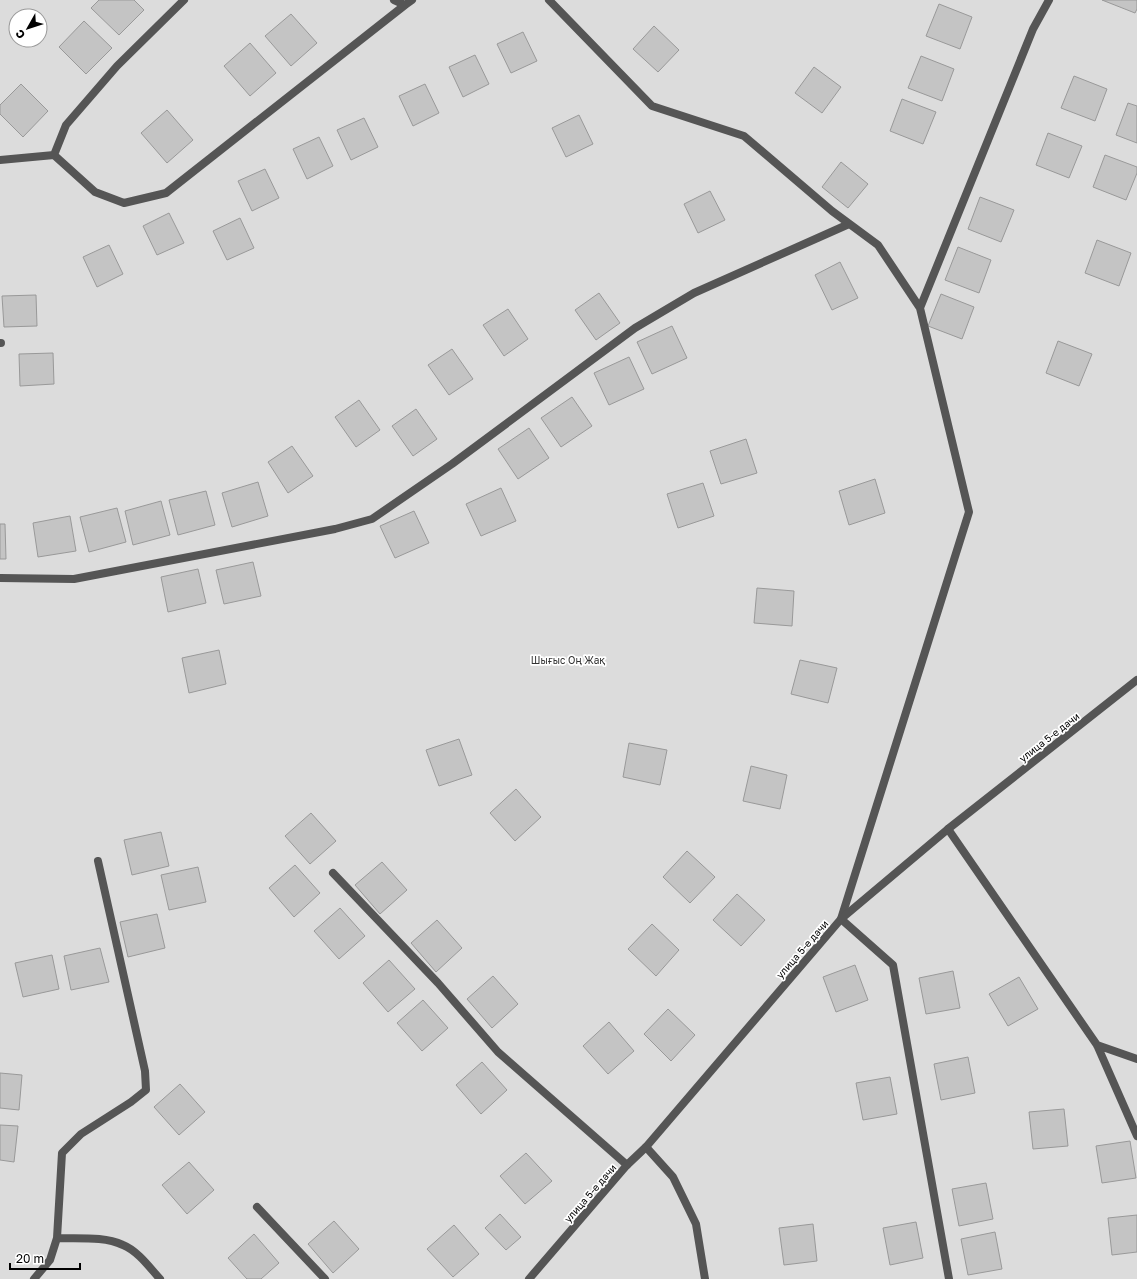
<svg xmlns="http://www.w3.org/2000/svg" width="1137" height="1279" font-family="'Golos Text',sans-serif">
  <rect width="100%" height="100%" fill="#fff"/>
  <path fill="#dcdcdc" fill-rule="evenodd" d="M0,0H1137V1279H0ZM16,16H40V40H16Z"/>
  <path fill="#c4c4c4" stroke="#999" d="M99,0H134L144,10L119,35L91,8Z
    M1102,0H1137V9L1135,13Z
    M939,4L972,17L960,49L926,36Z
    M291,14L317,43L291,66L265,36Z
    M84,21L112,48L86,74L59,47Z
    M654,26L679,50L658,72L633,49Z
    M523,32L537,61L511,73L497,44Z
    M250,43L276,73L250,96L224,66Z
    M475,55L489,84L463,97L449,67Z
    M921,56L954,69L942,101L908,88Z
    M814,67L841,87L822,113L795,93Z
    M1074,76L1107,89L1095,121L1061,108Z
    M21,84L48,111L23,137L0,114V105Z
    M425,84L439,113L413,126L399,96Z
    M902,99L936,112L923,144L890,131Z
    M1128,103L1137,106V143L1116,135Z
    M167,110L193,140L167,163L141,133Z
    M579,115L593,144L566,157L552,128Z
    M364,118L378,147L351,160L337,130Z
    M1048,133L1082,146L1069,178L1036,165Z
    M319,137L333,166L307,179L293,149Z
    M1105,155L1137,167V173L1126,200L1093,187Z
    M841,162L868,184L848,208L822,187Z
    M265,169L279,198L252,211L238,181Z
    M710,191L725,220L698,233L684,204Z
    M980,197L1014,210L1001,242L968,229Z
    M169,213L184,243L157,255L143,226Z
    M240,218L254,248L227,260L213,231Z
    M1097,240L1131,253L1119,286L1085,273Z
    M109,245L123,274L97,287L83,257Z
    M958,247L991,260L979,293L945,280Z
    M840,262L858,298L832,310L815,275Z
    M599,293L620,323L596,340L575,310Z
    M941,294L974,307L962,339L928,326Z
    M36,295L37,326L4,327L2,296Z
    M508,309L528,339L504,356L483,325Z
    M672,326L687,358L652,374L637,342Z
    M1058,341L1092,354L1079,386L1046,373Z
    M452,349L473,379L449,395L428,365Z
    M53,353L54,384L20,386L19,354Z
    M629,357L644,389L609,405L594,373Z
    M572,397L592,426L561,447L541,418Z
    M359,400L380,430L356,447L335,417Z
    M416,409L437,439L413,456L392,426Z
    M529,428L549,458L518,479L498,449Z
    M746,439L757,473L721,484L710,451Z
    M292,446L313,476L288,493L268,462Z
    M875,479L885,513L849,525L839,491Z
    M258,482L268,516L232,527L222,493Z
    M703,483L714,516L678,528L667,494Z
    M501,488L516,521L481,536L466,504Z
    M206,491L215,525L178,535L169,500Z
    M161,501L170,535L133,545L125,511Z
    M117,508L126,542L89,552L80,517Z
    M414,511L429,543L395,558L380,526Z
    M70,516L76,551L38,557L33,523Z
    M0,524H5L6,559H0Z
    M253,562L261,596L224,604L216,570Z
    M198,569L206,603L168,612L161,577Z
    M757,588L794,591L792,626L754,623Z
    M219,650L226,684L189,693L182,658Z
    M800,660L837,668L828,703L791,694Z
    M459,739L472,775L439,786L426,750Z
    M629,743L667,750L660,785L623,777Z
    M751,766L787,775L780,809L743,801Z
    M516,789L541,817L515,841L490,813Z
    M311,813L336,841L310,864L285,836Z
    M161,832L169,866L132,875L124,840Z
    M687,851L715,877L690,903L663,877Z
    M382,862L407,890L380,914L355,885Z
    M295,865L320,893L294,917L269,888Z
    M198,867L206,902L169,910L161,875Z
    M737,894L765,920L741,946L713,920Z
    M340,908L365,936L339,959L314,931Z
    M157,914L165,948L128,957L120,922Z
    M437,920L462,948L436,972L411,943Z
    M652,924L679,950L656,976L628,949Z
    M100,948L109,982L71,990L64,956Z
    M52,955L59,989L23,997L15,963Z
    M389,960L415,989L388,1012L363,983Z
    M855,965L868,1000L836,1012L823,977Z
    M953,971L960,1008L926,1014L919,978Z
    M493,976L518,1004L492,1028L467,999Z
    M1019,977L1038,1009L1008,1026L989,994Z
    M423,1000L448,1028L422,1051L397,1023Z
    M668,1009L695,1035L671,1061L644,1034Z
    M609,1022L634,1051L608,1074L583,1046Z
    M968,1057L975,1093L941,1100L934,1064Z
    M482,1062L507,1090L481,1114L456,1085Z
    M0,1073L22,1075L19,1110L0,1108Z
    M890,1077L897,1114L863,1120L856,1083Z
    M180,1084L205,1112L179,1135L154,1107Z
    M1064,1109L1068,1146L1033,1149L1029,1112Z
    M0,1125L18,1126L14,1162L0,1160Z
    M1130,1141L1136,1178L1102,1183L1096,1146Z
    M526,1153L552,1181L525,1204L500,1176Z
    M189,1162L214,1190L187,1214L162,1185Z
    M986,1183L993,1219L959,1226L952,1189Z
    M500,1214L521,1237L506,1250L485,1228Z
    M1137,1215V1252L1112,1255L1108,1218Z
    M334,1221L359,1249L333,1273L308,1244Z
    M916,1222L923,1258L890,1265L883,1228Z
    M813,1224L817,1261L784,1265L779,1228Z
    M454,1225L479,1254L453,1277L427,1249Z
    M995,1232L1002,1269L968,1275L961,1239Z
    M254,1234L279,1263L261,1279H247L228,1258Z"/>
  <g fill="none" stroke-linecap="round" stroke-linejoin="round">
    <path stroke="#555" stroke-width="8" d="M394,0L405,5L412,0
      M549,0L652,106L744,136L832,211L878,245L920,308L969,512L841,919L893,965L949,1279
      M54,155L66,125L117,66L184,0
      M0,160L54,155L95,192L124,203L166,193L405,5
      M920,308L1033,29L1049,0
      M0,343H1
      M0,578L74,579L335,529L372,519L452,464L635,328L694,293L849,224
      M948,829L1097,1045L1137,1136
      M333,873L438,983L498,1052L627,1165
      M1097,1045L1137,1059
      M646,1147L673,1177L696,1224L705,1279
      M257,1207L325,1279
      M57,1238C79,1239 103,1236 123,1245C138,1251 150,1268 160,1279
      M34,1279L50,1260L57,1238L62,1153L81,1134L131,1102L146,1090L145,1071L98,861"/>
    <path stroke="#555" stroke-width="8" d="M529,1279L627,1165L646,1147L841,919L948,829L1137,680"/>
  </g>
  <g text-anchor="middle" stroke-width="3.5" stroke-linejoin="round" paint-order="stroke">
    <g font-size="10" fill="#333" stroke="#fff">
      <text x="568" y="664">Шығыс Оң Жақ</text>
    </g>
    <g font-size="10" fill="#000" stroke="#fff">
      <text transform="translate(1049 737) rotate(-38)" y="4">улица 5-е дачи</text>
      <text transform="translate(802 949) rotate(-49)" y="4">улица 5-е дачи</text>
      <text transform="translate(590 1193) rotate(-49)" y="4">улица 5-е дачи</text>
    </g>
  </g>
  <g transform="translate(28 28) rotate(231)"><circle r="19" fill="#ffffff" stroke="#999999"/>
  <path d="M0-3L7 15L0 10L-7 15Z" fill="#000000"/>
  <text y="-6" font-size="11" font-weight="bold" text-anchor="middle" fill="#000000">С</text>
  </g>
  <path d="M10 1263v6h70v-6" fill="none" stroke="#000000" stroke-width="2"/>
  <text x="16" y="1263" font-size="12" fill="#000000" stroke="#ffffff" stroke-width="3" paint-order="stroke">20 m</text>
</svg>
